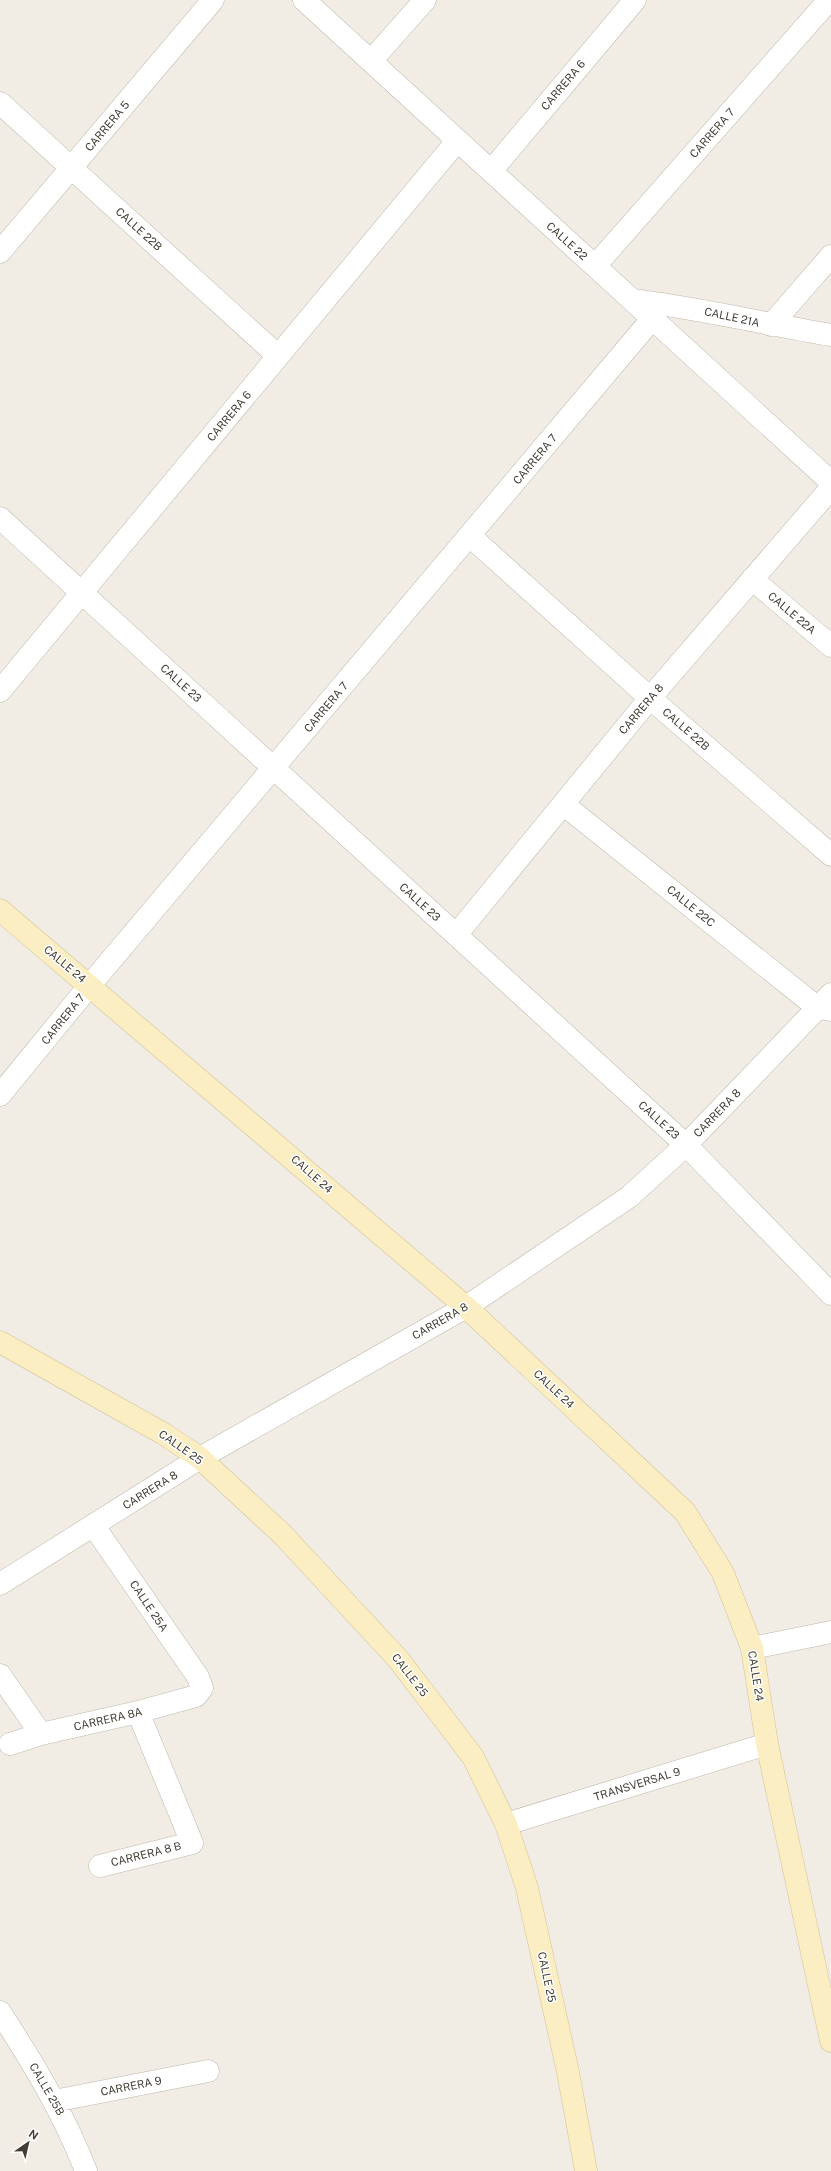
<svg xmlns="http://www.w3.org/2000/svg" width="831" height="2171" font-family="'Public Sans',sans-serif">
  <rect width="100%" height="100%" fill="#f1ede4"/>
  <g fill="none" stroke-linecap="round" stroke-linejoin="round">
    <g stroke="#bfb7aa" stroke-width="23">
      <path id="street" d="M304,0L831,482
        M371,61L425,0
        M0,103L278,356
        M491,171L635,0
        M0,252L213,0
        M595,266L829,0
        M632,300C699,308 765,324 831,335
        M771,325L831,256
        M0,518L686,1145L831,1294
        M470,536L650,698L831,855
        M752,579L831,646
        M0,691L457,141
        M563,804L818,1008L831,1010
        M456,935L650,698L831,488
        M0,1095L90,985L652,319
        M0,1584L200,1458L466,1307L629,1197L686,1145L831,994
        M752,1648L831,1632
        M0,1675L41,1734
        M10,1744L41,1734L138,1712L196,1696L202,1688L198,1677L93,1525
        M506,1824L767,1744
        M100,1866L192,1843L138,1712
        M0,2012C33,2063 64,2114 86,2171
        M54,2101L208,2071"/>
    </g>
    <g stroke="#cfc096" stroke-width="23">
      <path id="secondary" d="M0,910L466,1307L685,1512L723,1573L752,1648L767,1744L831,2041
        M0,1342L164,1434L200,1458L283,1535L398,1659L473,1757L506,1824L527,1888L568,2072L586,2171"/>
    </g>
    <use href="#street" stroke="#fff" stroke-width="22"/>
    <use href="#secondary" stroke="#fbeec3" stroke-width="22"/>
  </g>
  <g text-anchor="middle" stroke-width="3" stroke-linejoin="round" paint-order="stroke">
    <g font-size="11" fill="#433d34" stroke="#fff">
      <text transform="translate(563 85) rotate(-50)" y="4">CARRERA 6</text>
      <text transform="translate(107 126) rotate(-50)" y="4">CARRERA 5</text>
      <text transform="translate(712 133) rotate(-49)" y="4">CARRERA 7</text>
      <text transform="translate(139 229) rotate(42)" y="4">CALLE 22B</text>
      <text transform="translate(567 241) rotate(42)" y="4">CALLE 22</text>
      <text transform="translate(732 317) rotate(12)" y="4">CALLE 21A</text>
      <text transform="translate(229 416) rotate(-50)" y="4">CARRERA 6</text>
      <text transform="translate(535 459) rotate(-50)" y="4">CARRERA 7</text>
      <text transform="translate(792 613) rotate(40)" y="4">CALLE 22A</text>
      <text transform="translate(181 683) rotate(42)" y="4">CALLE 23</text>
      <text transform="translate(326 707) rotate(-50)" y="4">CARRERA 7</text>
      <text transform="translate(641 709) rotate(-50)" y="4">CARRERA 8</text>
      <text transform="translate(686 729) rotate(41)" y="4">CALLE 22B</text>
      <text transform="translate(420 902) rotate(42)" y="4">CALLE 23</text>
      <text transform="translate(691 906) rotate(39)" y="4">CALLE 22C</text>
      <text transform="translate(65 964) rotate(40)" y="4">CALLE 24</text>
      <text transform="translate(63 1019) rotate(-51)" y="4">CARRERA 7</text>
      <text transform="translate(717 1113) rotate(-46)" y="4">CARRERA 8</text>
      <text transform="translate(659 1120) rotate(42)" y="4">CALLE 23</text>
      <text transform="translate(312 1174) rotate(41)" y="4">CALLE 24</text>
      <text transform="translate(440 1321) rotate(-30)" y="4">CARRERA 8</text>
      <text transform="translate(554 1389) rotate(43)" y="4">CALLE 24</text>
      <text transform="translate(181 1447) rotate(35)" y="4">CALLE 25</text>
      <text transform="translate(150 1490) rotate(-32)" y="4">CARRERA 8</text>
      <text transform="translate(149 1606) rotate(56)" y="4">CALLE 25A</text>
      <text transform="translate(410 1675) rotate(52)" y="4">CALLE 25</text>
      <text transform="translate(756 1676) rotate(81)" y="4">CALLE 24</text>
      <text transform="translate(108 1719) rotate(-13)" y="4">CARRERA 8A</text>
      <text transform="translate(637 1784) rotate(-17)" y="4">TRANSVERSAL 9</text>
      <text transform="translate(146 1854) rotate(-14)" y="4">CARRERA 8 B</text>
      <text transform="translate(547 1977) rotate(78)" y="4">CALLE 25</text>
      <text transform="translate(131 2086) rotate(-11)" y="4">CARRERA 9</text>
      <text transform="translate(47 2089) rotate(60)" y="4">CALLE 25B</text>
    </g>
  </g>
  <g transform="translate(28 2143) rotate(34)" stroke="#ffffff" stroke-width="3" paint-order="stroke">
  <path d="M0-3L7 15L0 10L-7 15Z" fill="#433d34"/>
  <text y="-6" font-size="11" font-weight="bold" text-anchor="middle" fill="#433d34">N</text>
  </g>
</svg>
